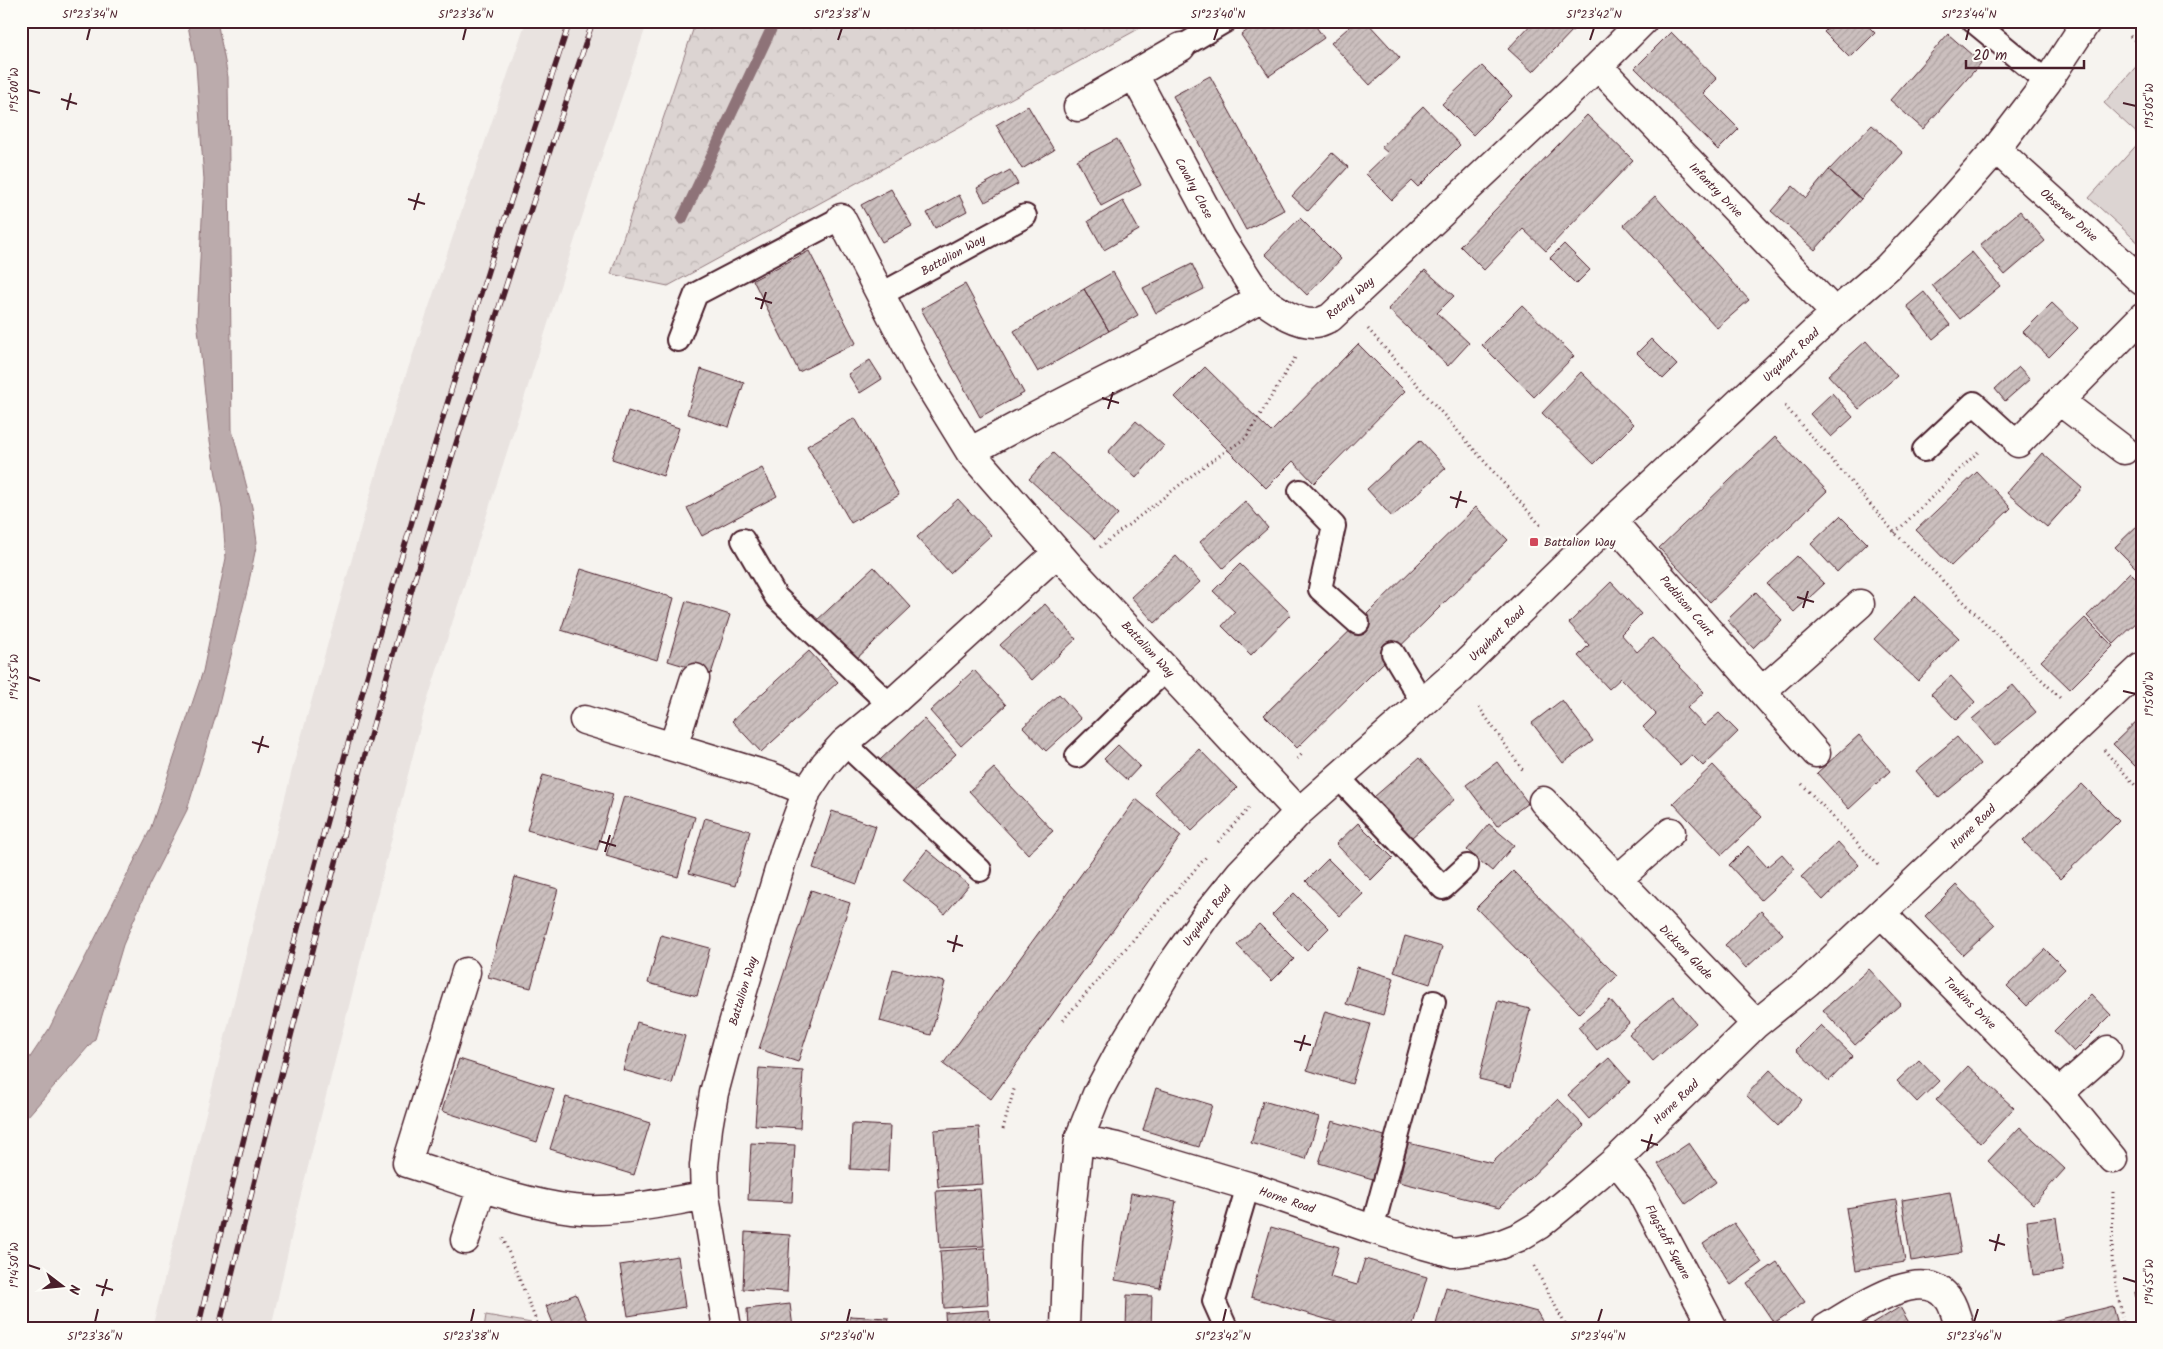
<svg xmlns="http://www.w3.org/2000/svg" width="2163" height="1349" font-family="Kalam,sans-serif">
  <defs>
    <pattern id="forest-crowns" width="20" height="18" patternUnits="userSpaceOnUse" patternTransform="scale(1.25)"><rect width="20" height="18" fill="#dcd4d2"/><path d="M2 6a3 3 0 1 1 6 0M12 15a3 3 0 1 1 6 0" fill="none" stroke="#beb6b4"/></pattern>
    <pattern id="building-hatch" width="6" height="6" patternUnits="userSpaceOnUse" patternTransform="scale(1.25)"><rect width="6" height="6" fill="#cbbfbe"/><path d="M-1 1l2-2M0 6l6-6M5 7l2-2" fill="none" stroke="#b0a4a3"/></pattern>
  </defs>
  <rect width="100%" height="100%" fill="#f6f3ef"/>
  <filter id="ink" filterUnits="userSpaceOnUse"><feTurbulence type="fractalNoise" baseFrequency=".02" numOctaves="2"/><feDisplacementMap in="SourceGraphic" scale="10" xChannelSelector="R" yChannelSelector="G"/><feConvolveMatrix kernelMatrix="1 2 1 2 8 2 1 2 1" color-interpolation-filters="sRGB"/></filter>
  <g filter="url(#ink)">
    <path fill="#e9e3e0" d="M526,21H648L602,155L425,708L299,1202L271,1328H152L294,762L396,404Z"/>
    <path fill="#dcd4d2" stroke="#937a7e" d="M2141,61L2142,62V138L2104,103Z
      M2142,139V246L2089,198Z
      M486,1315L531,1323L533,1328H484Z"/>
    <path fill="url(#forest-crowns)" stroke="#937a7e" d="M696,21H1153L668,286L611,274Z"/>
    <path fill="#bbabac" stroke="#8e7378" d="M187,21H217L228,77L232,430L252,507L257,542L247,591L217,712L187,810L149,885L123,945L95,1039L21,1124V1071L49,1029L150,830L203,671L226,558L222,509L210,441L197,319L204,180L196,65Z"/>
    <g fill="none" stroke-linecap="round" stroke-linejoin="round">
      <path stroke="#8e7378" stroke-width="11" d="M682,219L775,21"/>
    </g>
    <path fill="url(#building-hatch)" stroke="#4a1f2b" d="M1260,21H1312L1324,38L1269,76L1241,35Z
      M1356,21H1366L1400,58L1370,85L1331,43Z
      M1534,21H1566L1574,29L1533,72L1508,49Z
      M1835,21H1863L1875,33L1850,58L1824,32Z
      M1671,32L1717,79L1703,93L1739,129L1718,150L1635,68Z
      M1948,34L1981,63L1923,129L1890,100Z
      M1482,66L1512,96L1473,135L1442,104Z
      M1210,76L1284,210L1246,230L1173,96Z
      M1028,106L1054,150L1022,169L996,125Z
      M1423,106L1460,145L1418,187L1412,181L1392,200L1366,174L1388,153L1381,147Z
      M1587,115L1633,160L1546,251L1523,229L1484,270L1460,246Z
      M1872,125L1903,153L1861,199L1829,170Z
      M1117,139L1141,185L1101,206L1077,160Z
      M1332,153L1348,167L1308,211L1292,196Z
      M1010,170L1018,184L985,202L977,188Z
      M1829,170L1861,199L1815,250L1771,211L1793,186L1806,198Z
      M891,189L912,226L882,242L861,205Z
      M959,195L967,211L935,228L927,213Z
      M1655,196L1749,300L1717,328L1624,225Z
      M1123,201L1139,230L1104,250L1088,221Z
      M2020,211L2045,241L2005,275L1980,245Z
      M1300,218L1341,259L1307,295L1265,254Z
      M1564,244L1590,270L1576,284L1550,258Z
      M809,251L856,343L799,372L753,280Z
      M1972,252L2000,286L1960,319L1932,285Z
      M1192,264L1204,289L1156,313L1143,288Z
      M1425,270L1454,296L1437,313L1469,343L1448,366L1388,309Z
      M1113,272L1138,315L1109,331L1084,289Z
      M965,284L1024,393L980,417L921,309Z
      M1084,289L1109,331L1038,372L1014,331Z
      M1924,292L1950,325L1933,339L1907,306Z
      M2052,303L2078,328L2049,357L2023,332Z
      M1522,305L1574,356L1534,397L1482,345Z
      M1651,339L1677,365L1663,379L1637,353Z
      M1866,341L1897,376L1859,409L1828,375Z
      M1358,344L1405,391L1314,483L1293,461L1266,488L1175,397L1205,367L1271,432Z
      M870,360L882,379L860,393L848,374Z
      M2019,367L2030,379L2005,401L1995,389Z
      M701,369L744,383L729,427L687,414Z
      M1581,372L1634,424L1594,464L1542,413Z
      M1832,393L1853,417L1831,437L1810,414Z
      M628,411L679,428L663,476L612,459Z
      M855,418L899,495L851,523L807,446Z
      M1136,421L1164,446L1136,478L1108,452Z
      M1775,437L1827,491L1710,602L1659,548Z
      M1420,440L1446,468L1392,517L1367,489Z
      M1053,453L1118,514L1095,539L1029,479Z
      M2042,453L2082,488L2047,527L2007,493Z
      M762,468L777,496L702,536L687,508Z
      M1977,472L2011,508L1951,566L1916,530Z
      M958,499L991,535L950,573L917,537Z
      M1245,501L1268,528L1223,568L1200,542Z
      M1476,507L1508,540L1297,748L1264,715Z
      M1840,516L1867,543L1837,572L1811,544Z
      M2142,521V574L2115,547Z
      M1176,556L1200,582L1155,623L1131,597Z
      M1797,556L1824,584L1794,612L1767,584Z
      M1240,564L1291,614L1251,655L1222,626L1235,612L1213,591Z
      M874,567L911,607L852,663L815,622Z
      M581,569L674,598L657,660L561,630Z
      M2130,572L2142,584V617L2114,644L2087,616Z
      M1611,582L1641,614L1621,634L1637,652L1652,638L1704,692L1687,708L1704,726L1719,713L1738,732L1703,766L1692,755L1680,765L1643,727L1656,714L1621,678L1609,689L1578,656L1589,645L1569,623Z
      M1756,592L1782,620L1753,648L1727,620Z
      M1915,596L1959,638L1918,681L1874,639Z
      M686,601L730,615L711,674L668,661Z
      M1045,604L1076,639L1032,680L1000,645Z
      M2085,618L2113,646L2070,689L2041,661Z
      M809,651L838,682L761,752L732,721Z
      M974,670L1006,705L961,746L930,711Z
      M1951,676L1975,702L1956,720L1931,694Z
      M2013,685L2036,712L1995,746L1972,719Z
      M1059,694L1081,719L1046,751L1023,727Z
      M1562,700L1593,741L1563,763L1532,723Z
      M2142,716V773L2113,744Z
      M924,719L956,754L911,795L880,760Z
      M1859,735L1890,771L1849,809L1817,773Z
      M1957,737L1980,764L1939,798L1916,771Z
      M1118,745L1140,766L1127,780L1104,759Z
      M1199,749L1237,788L1192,831L1154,792Z
      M1419,758L1455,799L1411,838L1374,797Z
      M1497,762L1528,803L1497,826L1466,785Z
      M1713,765L1762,817L1722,855L1673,803Z
      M994,768L1053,831L1028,854L969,791Z
      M543,775L613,794L597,850L527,830Z
      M2082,784L2119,821L2060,879L2023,841Z
      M624,796L695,817L678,877L606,856Z
      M1136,799L1181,836L991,1099L943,1064Z
      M832,811L876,826L857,884L813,868Z
      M705,818L750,831L735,886L689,873Z
      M1358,823L1393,858L1371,880L1336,844Z
      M1489,824L1514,845L1492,871L1467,850Z
      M1838,842L1859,865L1823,900L1801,877Z
      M1748,846L1767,867L1782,854L1795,869L1761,900L1729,865Z
      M927,850L969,885L945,914L903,880Z
      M1328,859L1363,894L1340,916L1306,881Z
      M1513,871L1617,976L1579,1013L1476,908Z
      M515,877L558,889L531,988L488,977Z
      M1956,885L1995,925L1963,955L1925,916Z
      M811,890L850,903L798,1062L759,1049Z
      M1294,893L1329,928L1307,950L1272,915Z
      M1761,911L1783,934L1746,968L1725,945Z
      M1259,924L1294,959L1272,981L1237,945Z
      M661,935L710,948L697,996L648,983Z
      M1405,936L1442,947L1430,984L1394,972Z
      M2045,949L2065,969L2027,1006L2007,986Z
      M1357,967L1394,978L1383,1015L1346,1004Z
      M893,969L945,982L931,1035L880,1021Z
      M1869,969L1901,1004L1855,1045L1823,1010Z
      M2091,994L2111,1015L2074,1052L2054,1031Z
      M1673,996L1696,1023L1653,1061L1629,1034Z
      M1610,1000L1629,1023L1597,1050L1578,1027Z
      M1498,1001L1530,1009L1511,1087L1479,1079Z
      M1325,1011L1370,1024L1352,1084L1307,1070Z
      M637,1022L685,1036L672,1084L623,1070Z
      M1821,1025L1853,1056L1829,1081L1796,1050Z
      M1609,1058L1630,1082L1589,1119L1568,1095Z
      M459,1059L554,1089L537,1142L442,1111Z
      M1919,1060L1939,1081L1917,1102L1897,1081Z
      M1968,1066L2014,1108L1981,1143L1936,1100Z
      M759,1068L803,1071L800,1128L755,1125Z
      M1770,1070L1802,1100L1778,1126L1746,1095Z
      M1156,1088L1212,1105L1199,1147L1143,1130Z
      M566,1097L650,1123L634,1175L550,1149Z
      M1558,1099L1584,1126L1500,1207L1399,1182L1408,1143L1492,1163Z
      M1263,1101L1319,1117L1306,1159L1251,1143Z
      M1332,1121L1388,1137L1376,1180L1319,1163Z
      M852,1124L890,1126L888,1171L850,1169Z
      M979,1127L983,1184L938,1187L934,1130Z
      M2020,1127L2065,1169L2033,1204L1988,1161Z
      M751,1143L795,1145L792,1202L748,1200Z
      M1689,1143L1716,1182L1686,1204L1658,1164Z
      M980,1189L984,1246L940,1248L936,1191Z
      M1950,1192L1961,1253L1911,1261L1902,1200Z
      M1131,1193L1176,1201L1160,1288L1115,1280Z
      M1896,1200L1905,1262L1856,1270L1846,1208Z
      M2056,1217L2063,1271L2033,1275L2027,1221Z
      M1734,1223L1762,1263L1731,1285L1703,1244Z
      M1271,1227L1339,1247L1330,1277L1357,1285L1365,1259L1427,1277L1412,1328H1356L1251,1297Z
      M745,1232L790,1235L787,1292L743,1289Z
      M985,1248L988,1305L944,1308L940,1251Z
      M678,1256L685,1307L628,1316L620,1265Z
      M1777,1262L1805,1302L1774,1323L1747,1283Z
      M1446,1287L1537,1312L1546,1328H1435Z
      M2142,1291V1328H2141L2135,1292Z
      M576,1294L590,1328H555L546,1306Z
      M1127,1295L1152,1296L1151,1328H1126Z
      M790,1304L793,1328H748L747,1309Z
      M2113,1306L2119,1328H2024Z
      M1900,1307L1912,1328H1866Z
      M989,1310L990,1328H946L945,1313Z
      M850,1316L888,1318L887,1328H849Z"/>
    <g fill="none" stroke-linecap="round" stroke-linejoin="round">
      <g stroke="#4a1f2b" stroke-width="26">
        <path id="lane" d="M1973,21L2047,82
          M1181,47L1225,21
          M880,295L1025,216
          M678,340L696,294L841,218
          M1924,450L1974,403L2018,443
          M1300,491L1334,526L1320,589L1358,623
          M743,540L776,597L890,705
          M1393,653L1423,703
          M844,743L980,870
          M1077,756L1166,669
          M1338,777L1443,888L1467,866
          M1372,1229L1434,1002
          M1226,1328L1214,1301L1248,1186"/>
      </g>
      <g stroke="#4a1f2b" stroke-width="31">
        <path id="street" d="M1598,66L1835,313
          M1134,75L1222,239L1260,298
          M1078,107L1181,47
          M1996,149L2142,281
          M841,218L919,369L970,452L1072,569L1299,812
          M2061,402L2124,450
          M2018,443L2142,317
          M970,452C1065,398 1165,354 1260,298C1275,308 1295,324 1315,323C1320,323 1326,319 1330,318L1598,66L1643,21
          M1612,521L1816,753
          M1762,691L1860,604
          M584,720L769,776L807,791
          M673,747L695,678
          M1543,801L1756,1024
          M1617,880L1671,832
          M1881,913L2059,1093L2113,1159
          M466,972L407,1163C458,1179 520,1203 572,1209C613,1214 664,1202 705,1196
          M2059,1093L2108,1050
          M1079,1139L1117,1147L1248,1186L1372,1229L1424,1245L1453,1253L1478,1250L1499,1245L1519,1237L1539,1225L1567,1202L1616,1160L1756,1024L1808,982L2142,667
          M1616,1160L1641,1192L1713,1328
          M465,1240L482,1186
          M727,1328L705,1196L704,1166L708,1128L714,1093L727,1044L785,850L807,791L825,764L844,743L890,705L1058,552
          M1065,1328L1068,1240L1079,1139L1097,1094L1121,1049L1171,965L1207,914L1240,873L1299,812L1456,673L1612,521L1835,313L1888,267L1943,209L1996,149L2047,82L2087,21
          M1826,1328C1854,1312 1920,1263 1947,1297C1953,1303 1955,1314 1958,1322"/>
      </g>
      <path stroke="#4a1f2b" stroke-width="3" stroke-dasharray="1 4" stroke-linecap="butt" d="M2130,36L2142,47
        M1368,329L1543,528
        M1785,406L1895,533L2060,698
        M1895,533L1980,450
        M1100,547L1208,463L1246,438L1296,356
        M1479,707L1524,772
        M2104,750L2142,793
        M1297,759L1302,754
        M1802,784L1880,867
        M1218,842L1249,808
        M1063,1020L1206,857
        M1003,1129L1015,1086
        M2113,1192L2112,1261L2124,1328
        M503,1238L539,1328
        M1534,1266L1567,1328"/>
      <use href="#lane" stroke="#fdfcf7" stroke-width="22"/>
      <use href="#street" stroke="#fdfcf7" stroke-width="28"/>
      <g stroke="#4a1f2b" stroke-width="5.5">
        <path id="rail" d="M198,1328C282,969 381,613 491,261C517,181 544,101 570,21
          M219,1328C280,1073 344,819 418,568C473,385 532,203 593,21"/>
      </g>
      <use href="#rail" stroke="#fdfcf7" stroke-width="4" stroke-dasharray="11" stroke-linecap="butt"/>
    </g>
  </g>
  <path fill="none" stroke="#4a1f2b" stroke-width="2" d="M87,40L90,28M463,40L466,28M838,40L842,28M1214,40L1218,28M1590,40L1594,28M1966,40L1969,28M28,90L40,93M61,99L77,104M2123,103L2136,106M67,110L71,93M408,199L425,204M414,210L419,193M755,298L772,303M761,309L766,292M1102,398L1119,403M1108,409L1113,392M1450,497L1467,502M1456,508L1461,491M1797,597L1814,602M1803,608L1808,591M28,677L40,681M2123,691L2136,694M252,742L269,747M258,753L263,736M599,841L616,846M605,852L610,835M947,941L963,946M953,952L957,935M1294,1041L1311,1045M1300,1051L1305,1035M1641,1140L1658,1145M1647,1151L1652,1134M1989,1240L2005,1245M1995,1251L1999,1234M28,1265L40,1269M2123,1278L2136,1282M96,1285L113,1290M102,1296L107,1279M95,1322L98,1309M471,1322L474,1309M847,1322L850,1309M1223,1322L1226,1309M1598,1322L1602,1309M1974,1322L1978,1309"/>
  <rect fill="#d1495b" stroke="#fdfcf7" stroke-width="2" x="1529" y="537" width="10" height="10" rx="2.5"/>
  <g text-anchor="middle" stroke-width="5" stroke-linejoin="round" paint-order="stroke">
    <g font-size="12" fill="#4a1f2b" stroke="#fdfcf7">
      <text transform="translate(1194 188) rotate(62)" y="4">Cavalry Close</text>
      <text transform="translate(1716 190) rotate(46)" y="4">Infantry Drive</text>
      <text transform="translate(2069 215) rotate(42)" y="4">Observer Drive</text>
      <text transform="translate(953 255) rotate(-29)" y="4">Battalion Way</text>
      <text transform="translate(1350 298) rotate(-40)" y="4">Rotary Way</text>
      <text transform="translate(1791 355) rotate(-43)" y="4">Urquhart Road</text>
      <text transform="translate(1687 606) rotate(49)" y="4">Paddison Court</text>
      <text transform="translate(1497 634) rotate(-44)" y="4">Urquhart Road</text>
      <text transform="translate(1148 649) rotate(47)" y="4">Battalion Way</text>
      <text transform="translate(1973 827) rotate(-44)" y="4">Horne Road</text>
      <text transform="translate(1207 916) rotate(-53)" y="4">Urquhart Road</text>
      <text transform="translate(1686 952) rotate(46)" y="4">Dickson Glade</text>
      <text transform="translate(743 991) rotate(-73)" y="4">Battalion Way</text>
      <text transform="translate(1970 1003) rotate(45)" y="4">Tonkins Drive</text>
      <text transform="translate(1676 1102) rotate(-44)" y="4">Horne Road</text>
      <text transform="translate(1287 1200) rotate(19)" y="4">Horne Road</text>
      <text transform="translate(1668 1242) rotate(62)" y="4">Flagstaff Square</text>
    </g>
    <g font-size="12" fill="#4a1f2b" stroke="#fdfcf7" text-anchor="start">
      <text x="1544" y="546">Battalion Way</text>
    </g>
  </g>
  <rect width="2163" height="1349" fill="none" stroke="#fdfcf7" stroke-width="55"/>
  <g transform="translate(62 1286) rotate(106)" stroke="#fdfcf7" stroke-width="4" paint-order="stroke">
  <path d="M0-4L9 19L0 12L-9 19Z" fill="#4a1f2b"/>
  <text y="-8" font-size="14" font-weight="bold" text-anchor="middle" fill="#4a1f2b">N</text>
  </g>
  <path d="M1966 60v8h118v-8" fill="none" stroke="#4a1f2b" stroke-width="2.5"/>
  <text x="1973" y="60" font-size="15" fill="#4a1f2b" stroke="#fdfcf7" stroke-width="4" paint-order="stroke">20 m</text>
  <rect x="28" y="28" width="2108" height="1294" fill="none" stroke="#4a1f2b" stroke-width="2"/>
  <g font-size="12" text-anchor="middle" fill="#4a1f2b">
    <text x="90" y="18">51°23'34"N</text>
    <text x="466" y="18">51°23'36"N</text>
    <text x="842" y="18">51°23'38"N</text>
    <text x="1218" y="18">51°23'40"N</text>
    <text x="1594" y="18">51°23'42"N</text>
    <text x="1969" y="18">51°23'44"N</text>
    <text transform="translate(14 90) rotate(-90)" y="4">1°15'00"W</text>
    <text transform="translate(2149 106) rotate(-90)" y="4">1°15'05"W</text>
    <text transform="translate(14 677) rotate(-90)" y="4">1°14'55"W</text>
    <text transform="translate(2149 694) rotate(-90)" y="4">1°15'00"W</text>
    <text transform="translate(14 1265) rotate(-90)" y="4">1°14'50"W</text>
    <text transform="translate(2149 1282) rotate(-90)" y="4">1°14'55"W</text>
    <text x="95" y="1340">51°23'36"N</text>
    <text x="471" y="1340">51°23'38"N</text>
    <text x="847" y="1340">51°23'40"N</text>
    <text x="1223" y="1340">51°23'42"N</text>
    <text x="1598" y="1340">51°23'44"N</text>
    <text x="1974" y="1340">51°23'46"N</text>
  </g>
</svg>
